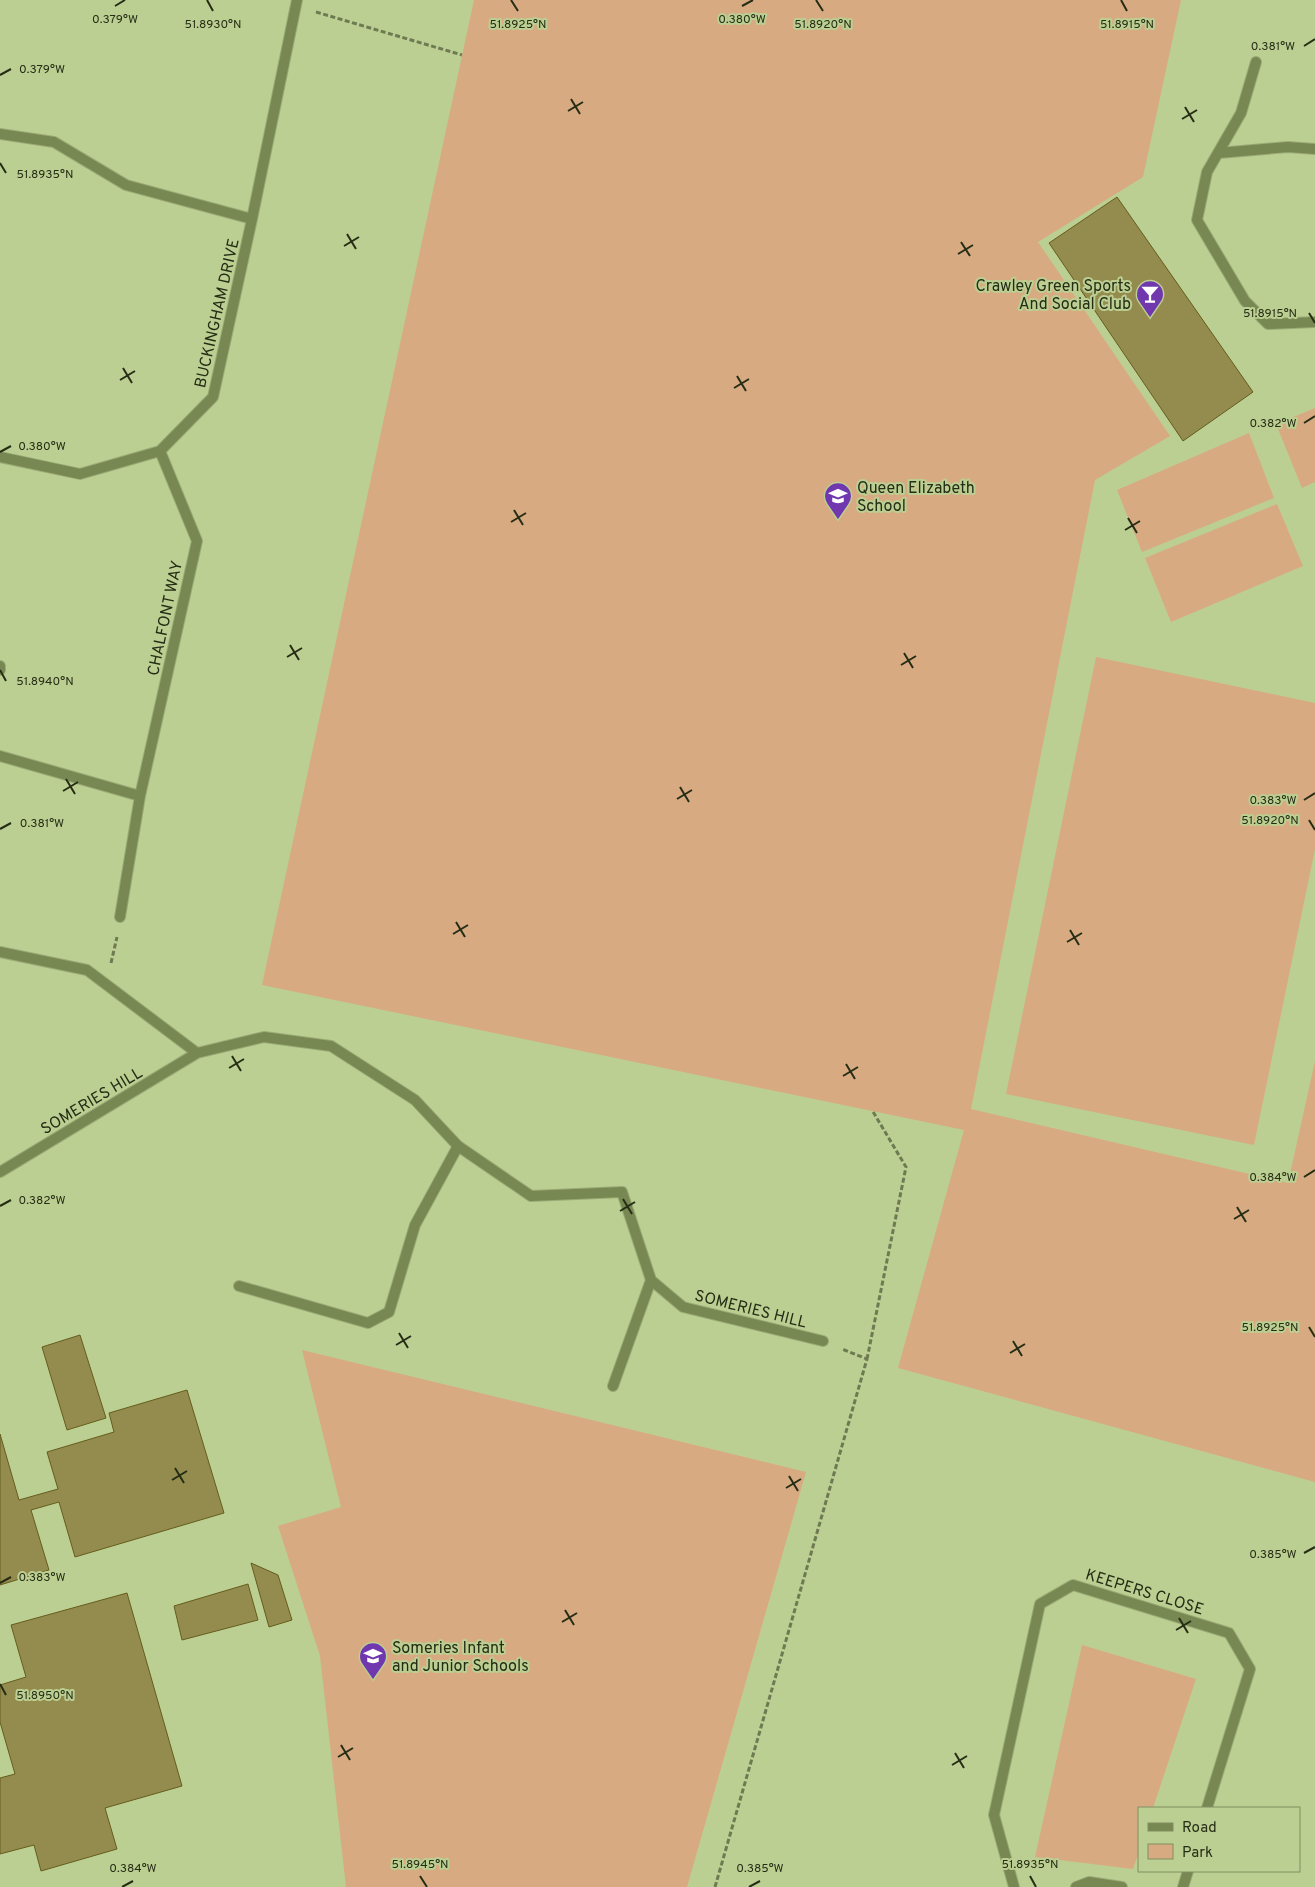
<svg xmlns="http://www.w3.org/2000/svg" width="1315" height="1887" font-family="Overpass,sans-serif">
  <rect width="100%" height="100%" fill="#bccf92"/>
  <path fill="#d8aa82" d="M474,0H1181L1143,177L1038,242L1170,436L1095,480L971,1109L1288,1183L1315,1061V1482L898,1368L964,1130L262,985Z
    M1315,408V482L1302,488L1276,424Z
    M1249,433L1274,498L1142,552L1117,490Z
    M1277,504L1303,566L1171,622L1145,558Z
    M1096,657L1315,703V849L1254,1145L1006,1094Z
    M302,1350L806,1472L687,1887H346L320,1656L278,1526L341,1507Z
    M1082,1645L1196,1679L1153,1808H1139V1852L1133,1869L1035,1857Z"/>
  <path fill="#948c4e" stroke="#655d1d" d="M1117,197L1253,392L1183,441L1049,243Z
    M80,1335L106,1418L67,1430L42,1347Z
    M187,1390L224,1513L75,1557L59,1502L31,1510L49,1570L0,1585V1434L19,1500L58,1489L47,1452L114,1432L109,1413Z
    M251,1563L278,1575L292,1620L269,1627Z
    M248,1584L258,1620L182,1640L174,1606Z
    M127,1593L182,1786L105,1808L117,1849L41,1871L34,1845L0,1854V1778L15,1774L0,1722V1685L26,1677L11,1625Z"/>
  <g fill="none" stroke-linecap="round" stroke-linejoin="round">
    <g stroke="#9bab76" stroke-width="12">
      <path id="lane" d="M1256,62L1241,113L1207,172L1197,220L1245,301L1268,324L1315,322
        M1219,153L1288,147L1315,149
        M0,666V670
        M239,1286L368,1323L389,1312L415,1225L458,1146"/>
    </g>
    <g stroke="#9bab76" stroke-width="12">
      <path id="street" d="M0,134L54,142L126,185L252,219
        M0,457L80,474L160,451L213,397L252,219L297,0
        M0,756L140,796
        M120,917L140,796L197,541L160,451
        M0,952L87,970L197,1053L264,1037L331,1046L415,1100L458,1146L531,1196L622,1192L651,1280
        M0,1172L197,1053
        M613,1386L651,1280L683,1307L823,1341
        M1014,1887L994,1815L1040,1604L1073,1585L1229,1633L1250,1669L1207,1808
        M1076,1887L1089,1882L1122,1887
        M1183,1887L1188,1871"/>
    </g>
    <path stroke="#6e7a51" stroke-width="3" stroke-dasharray="5 2.5" stroke-linecap="butt" d="M316,12L462,55
      M111,963L117,937
      M867,1359L906,1167L872,1110
      M715,1887L867,1359L842,1349"/>
    <use href="#lane" stroke="#788852" stroke-width="10"/>
    <use href="#street" stroke="#788852" stroke-width="10"/>
  </g>
  <path fill="none" stroke="#262d15" stroke-width="2" d="M207,0L213,11M511,0L518,11M816,0L823,11M1121,0L1127,11M115,6L125,0M742,6L753,0M1304,46L1315,39M0,75L11,69M571,99L580,114M1185,107L1194,122M568,111L583,102M1182,119L1197,110M0,163L6,173M347,234L356,249M961,242L970,256M344,246L359,237M958,254L973,245M1309,313L1315,323M123,368L132,383M737,376L746,391M120,380L135,371M734,388L749,379M1304,423L1315,416M0,452L11,446M514,510L523,525M1128,518L1137,533M511,522L526,513M1125,530L1140,521M290,645L299,660M904,653L913,668M287,657L302,648M901,665L916,656M0,670L6,681M66,779L75,794M680,787L689,802M63,791L78,782M677,799L692,790M1304,800L1315,793M1309,820L1315,830M0,829L11,823M456,922L465,937M1070,930L1079,945M453,934L468,925M1067,942L1082,933M232,1056L241,1071M846,1064L855,1079M229,1068L244,1059M843,1076L858,1067M1304,1177L1315,1170M623,1199L632,1214M0,1206L11,1200M1237,1207L1246,1222M620,1211L635,1202M1234,1219L1249,1210M1309,1327L1315,1337M399,1333L408,1348M1013,1341L1022,1356M396,1345L411,1336M1010,1353L1025,1344M175,1468L184,1483M789,1476L798,1491M172,1480L187,1471M786,1488L801,1479M1304,1553L1315,1547M0,1583L11,1577M565,1610L574,1625M1179,1618L1188,1633M562,1622L577,1613M1176,1630L1191,1621M0,1684L6,1695M341,1745L350,1760M955,1753L964,1768M338,1757L353,1748M952,1765L967,1756M420,1876L427,1887M1030,1876L1036,1887M122,1887L133,1881M749,1887L760,1881"/>
  <defs>
    <g id="bar-pin" transform="scale(1.4375)"><path d="M0 17L-7.5 6A9.5 9.5 0 1 1 7.5 6Z" fill="#7137ae" stroke="#bccf92"/><path d="M-6-5H6L.8 .8V4.5H3.5V6h-7V4.5H-.8V.8Z" fill="#fff"/></g>
    <g id="school-pin" transform="scale(1.4375)"><path d="M0 17L-7.5 6A9.5 9.5 0 1 1 7.5 6Z" fill="#7137ae" stroke="#bccf92"/><path d="M0-5L7-2L0 1L-7-2ZM-4 1L0 2.5L4 1V4Q0 6-4 4Z" fill="#fff"/></g>
  </defs>
  <g fill-rule="evenodd">
    <use href="#bar-pin" x="1150" y="294"/>
    <use href="#school-pin" x="838" y="496"/>
    <use href="#school-pin" x="373" y="1656"/>
  </g>
  <g text-anchor="middle" stroke-width="4" stroke-linejoin="round" paint-order="stroke">
    <g font-size="16" fill="#262d15" stroke="#bccf92" text-anchor="start">
      <text x="1131" y="291" text-anchor="end">Crawley Green Sports<tspan x="1131" dy="18">And Social Club</tspan></text>
      <text x="857" y="493">Queen Elizabeth<tspan x="857" dy="18">School</tspan></text>
      <text x="392" y="1653">Someries Infant<tspan x="392" dy="18">and Junior Schools</tspan></text>
    </g>
    <g font-size="16" fill="#262d15" stroke="#bccf92">
      <text transform="translate(216 313) rotate(-77)" y="6">BUCKINGHAM DRIVE</text>
      <text transform="translate(164 618) rotate(-78)" y="6">CHALFONT WAY</text>
      <text transform="translate(91 1100) rotate(-31)" y="6">SOMERIES HILL</text>
      <text transform="translate(751 1308) rotate(14)" y="6">SOMERIES HILL</text>
      <text transform="translate(1145 1591) rotate(17)" y="6">KEEPERS CLOSE</text>
    </g>
  </g>
  <g font-size="12" text-anchor="middle" fill="#262d15" stroke="#bccf92" stroke-width="4" stroke-linejoin="round" paint-order="stroke">
    <text x="115" y="23">0.379°W</text>
    <text x="742" y="23">0.380°W</text>
    <text x="213" y="28">51.8930°N</text>
    <text x="518" y="28">51.8925°N</text>
    <text x="823" y="28">51.8920°N</text>
    <text x="1127" y="28">51.8915°N</text>
    <text x="1273" y="50">0.381°W</text>
    <text x="42" y="73">0.379°W</text>
    <text x="45" y="178">51.8935°N</text>
    <text x="1270" y="317">51.8915°N</text>
    <text x="1273" y="427">0.382°W</text>
    <text x="42" y="450">0.380°W</text>
    <text x="45" y="685">51.8940°N</text>
    <text x="1273" y="804">0.383°W</text>
    <text x="1270" y="824">51.8920°N</text>
    <text x="42" y="827">0.381°W</text>
    <text x="1273" y="1181">0.384°W</text>
    <text x="42" y="1204">0.382°W</text>
    <text x="1270" y="1331">51.8925°N</text>
    <text x="1273" y="1558">0.385°W</text>
    <text x="42" y="1581">0.383°W</text>
    <text x="45" y="1699">51.8950°N</text>
    <text x="420" y="1868">51.8945°N</text>
    <text x="1030" y="1868">51.8935°N</text>
    <text x="133" y="1872">0.384°W</text>
    <text x="760" y="1872">0.385°W</text>
  </g>
  <rect x="1138" y="1807" width="162" height="65" fill="#bccf92" stroke="#808e60"/>
  <rect x="1148" y="1823" width="25" height="8" fill="#788852" stroke="#808e60"/>
  <text x="1182" y="1832" font-size="15" fill="#262d15">Road</text>
  <rect x="1148" y="1844" width="25" height="15" fill="#d8aa82" stroke="#808e60"/>
  <text x="1182" y="1857" font-size="15" fill="#262d15">Park</text>
</svg>
